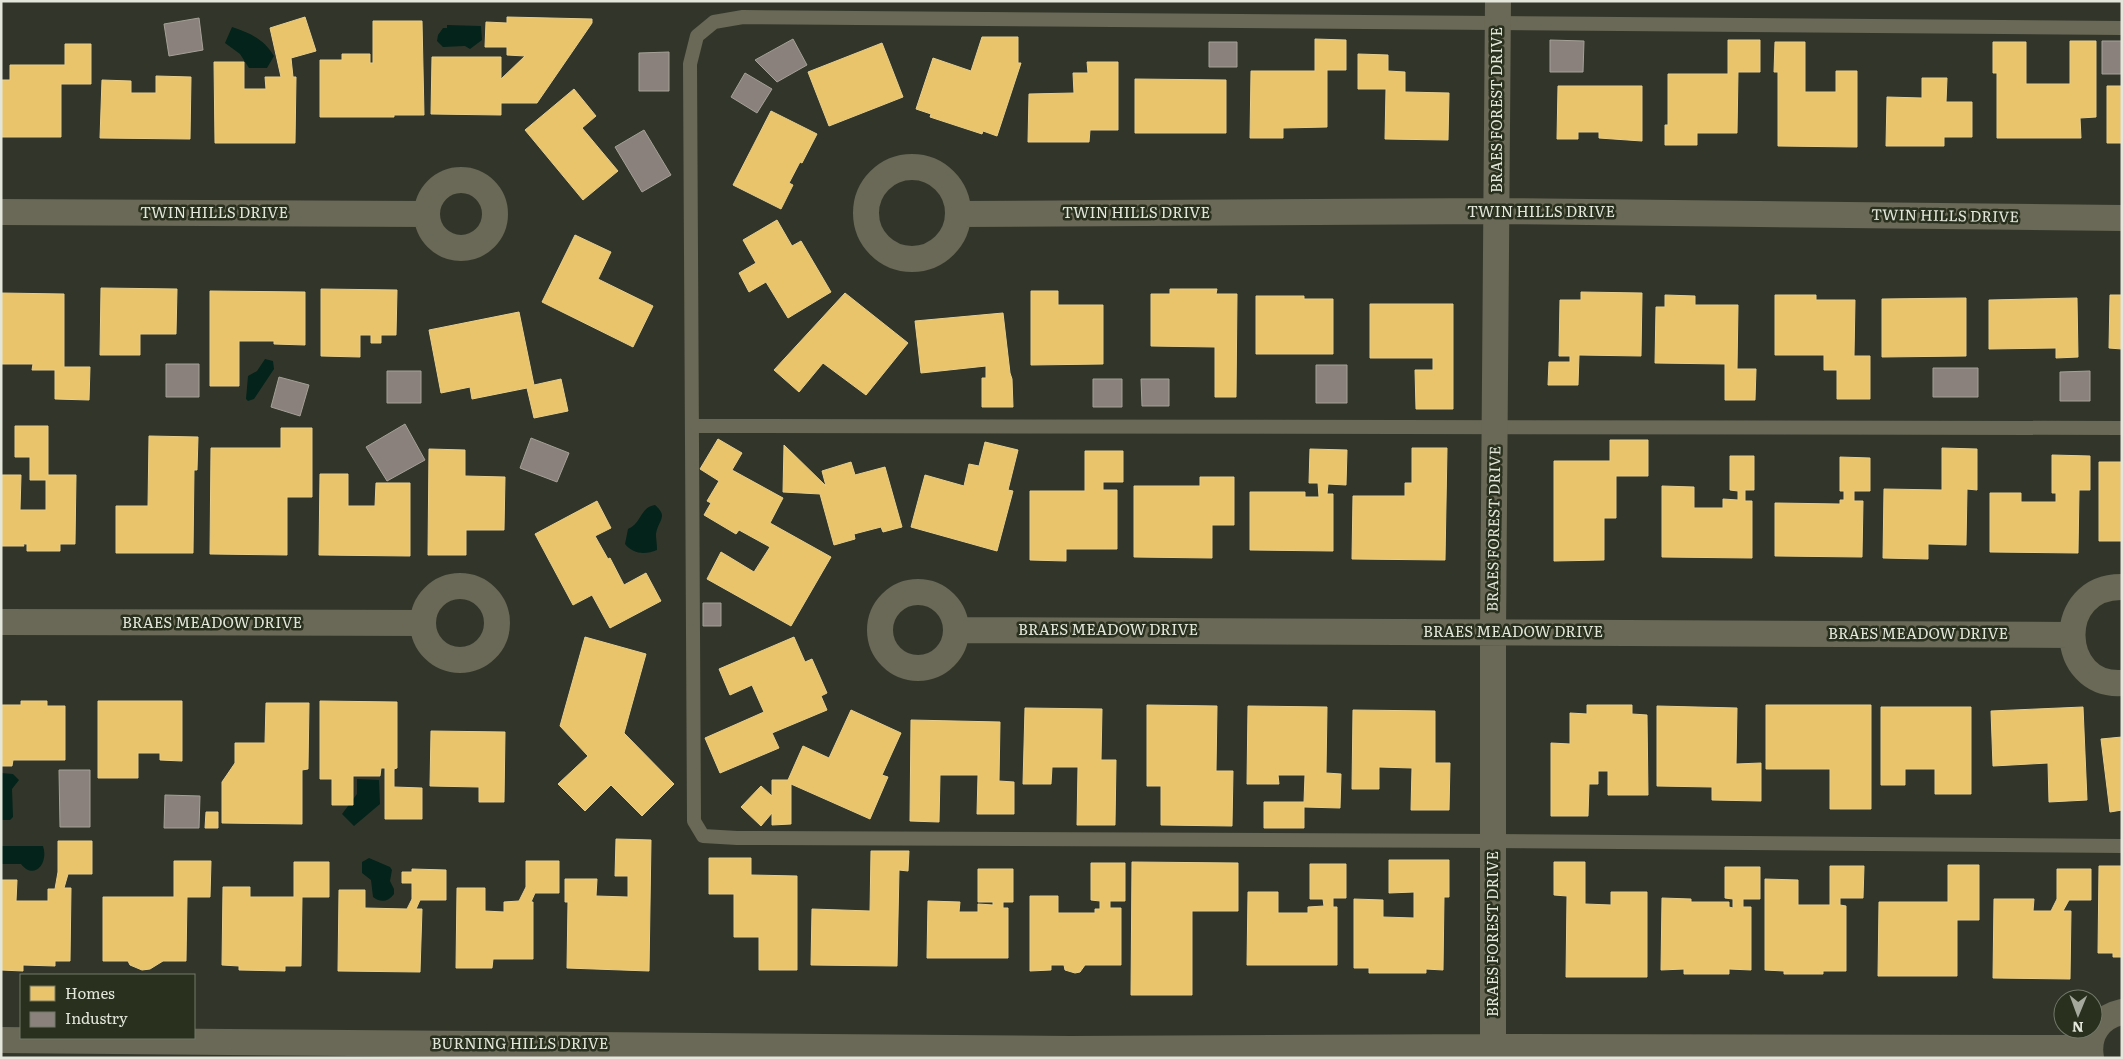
<svg xmlns="http://www.w3.org/2000/svg" width="2123" height="1059" font-family="Literata,serif">
  <rect width="100%" height="100%" fill="#32362a"/>
  <path fill="#04231a" d="M447,25L481,26L482,40L470,49L465,46L443,47L437,41L438,35L443,28H447Z
    M232,27C250,33 264,39 274,56L267,68H249L240,54L225,43Z
    M265,359L273,361L274,369L254,399L248,401L246,399L248,376L257,371Z
    M655,505C669,517 658,520 656,534C656,539 657,544 657,550C645,555 633,554 625,544L628,529C642,523 640,507 655,505Z
    M1,773L13,774L19,780L12,789L13,817L10,820H1Z
    M357,779L379,780L380,804L354,826L342,814L357,794Z
    M1,846H43C49,863 34,881 21,864H1Z
    M369,858L390,867L392,870L390,881L394,889V894C388,902 381,903 373,897L371,880L362,873V862Z"/>
  <path fill="#e9c46a" stroke="#e7ce8c" d="M305,17L316,51L291,58L293,77H296L295,143H215L214,62H244V89H266L265,77H281L270,28Z
    M507,17L592,19V23L537,103H501V115L431,114L432,57H501V79L525,56L507,55V47H485L486,22L507,23Z
    M373,21H422L424,115H394V117H320V60H342V54H370V63H373Z
    M982,37H1018V63H1021L997,136L983,131L982,134L930,117L931,114L916,109L933,58L971,71Z
    M1315,39L1346,40V70H1327V127L1283,128V138H1250L1251,71H1315Z
    M1728,40H1760V72H1738L1737,133H1697V145H1665V125H1668V74H1728Z
    M2070,41H2096V117L2080,118L2081,138H1997V73H1993V42H2026V84H2070Z
    M1775,42H1805V92H1836V71H1857V147L1778,146V72H1774Z
    M882,43L903,97L829,126L808,72Z
    M65,44H91V84H61V137H1V80H10V65H65Z
    M1358,54L1388,55V71L1405,72V92L1449,93L1448,140L1385,139L1386,89H1358Z
    M1087,62H1118V130H1090L1089,142H1028L1029,94L1074,93L1073,73H1088Z
    M156,76L191,77L190,139L100,138L102,80L131,81V93H156Z
    M1922,78H1947L1946,102H1972V137H1944V146H1886L1887,97L1922,98Z
    M1135,79L1226,80V133H1135Z
    M1558,86H1642V141L1599,138V132H1578V139H1557Z
    M2107,86H2122V143H2107Z
    M574,89L596,116L582,128L618,171L583,200L525,130Z
    M771,111L817,134L802,163L800,162L789,183L793,185L781,209L733,185Z
    M777,220L792,246L801,241L831,292L788,318L766,282L749,292L739,273L756,263L743,240Z
    M575,235L611,252L598,279L653,306L633,347L542,302Z
    M101,288L177,289L176,334H140V355H100Z
    M321,289L397,290L396,335H381V343H371V335H360V357L321,356Z
    M1170,289H1217L1216,294H1237L1236,397H1215V347L1151,346V294H1170Z
    M210,291L305,292V345L274,344V341H239V386H210Z
    M1031,291H1058V305H1103V364L1031,365Z
    M1581,292L1642,293L1641,356L1579,355L1578,385H1548L1549,362H1570V356H1559L1560,300H1581Z
    M1,293L64,294V367H90L89,400L55,399V370H32L33,364H1Z
    M845,293L908,343L866,395L823,363L799,392L774,370Z
    M1665,295L1695,296V305H1738L1737,369H1756L1755,400H1725V364L1655,363L1656,307H1665Z
    M1775,295H1816V300H1855L1854,356H1870V399H1837V370H1824V355H1775Z
    M2110,295H2122V349L2109,348Z
    M1256,296H1304V299H1333V354H1256Z
    M1966,298V356L1882,357V299Z
    M2077,298L2078,357L2056,358V348L1989,349V300Z
    M1370,304H1453V409H1416L1415,370H1433V358H1370Z
    M519,312L534,385L561,379L568,411L534,418L527,388L472,399L470,387L441,393L429,330Z
    M1003,313L1010,373L1012,379L1013,407H982V378H986V366L921,373L915,321Z
    M15,426H48V475H76L75,544H60V551H27V544H23L24,546H1V475H21L20,510H46V480H30V457H15Z
    M281,428H312V497H287V555L210,554L211,448H281Z
    M149,436L198,437L197,470H194L193,553H116V506H148Z
    M718,439L742,453L732,470L783,498L770,523L831,557L791,626L707,579L721,552L754,572L770,547L739,530L736,534L704,515L711,503L707,501L719,481L700,469Z
    M1610,440H1648V476H1616V518H1604V560L1554,561V461H1610Z
    M985,442L1018,450L1008,490L1013,491L997,551L911,527L925,475L964,486L969,464L979,466Z
    M784,445L826,486L822,471L851,462L855,475L885,467L902,527L883,532L881,527L854,534L855,539L834,545L820,494L783,492Z
    M1412,448H1447L1445,560L1352,559L1353,496H1405V483H1412Z
    M1942,448L1977,449V490L1967,489L1966,545L1928,544V559L1883,558L1884,489L1942,490Z
    M429,449L465,450V476L505,477L504,530H466V555H428Z
    M1310,449L1347,450L1346,485L1328,484L1327,494H1333V551L1250,550V492H1305V497H1319L1318,483H1309Z
    M1085,451H1123V482H1103V490H1117V549H1066V561L1030,560V491H1085Z
    M2052,455L2090,456V490H2079L2078,553L1990,552V493H2021V502H2056V493H2052Z
    M1730,456H1754V490H1745V501H1752V558L1662,557V486L1694,487V508H1723V499L1738,500V491L1730,490Z
    M1840,457L1870,458V491H1854V501H1863L1862,557L1775,556V503L1840,504V500H1844V491H1840Z
    M2099,462H2122V541H2099Z
    M320,474H348V506H375L376,483H410V556L319,555Z
    M1200,477H1234V525H1212V558L1134,557V486H1200Z
    M597,501L611,528L595,536L608,559L610,558L624,585L646,573L661,601L610,628L592,595L573,605L535,534Z
    M585,637L646,654L624,733L674,784L642,816L611,785L585,811L558,784L588,756L560,726Z
    M794,637L805,662L812,659L827,693L821,696L827,710L772,733L779,748L720,773L705,738L764,712L752,685L730,695L719,669Z
    M21,701H47V706H65V760H13L12,766H1V705H21Z
    M98,701H182V761L160,760V753H138V778H98Z
    M320,701L397,702V768L394,769V787L422,788V819H385V768H381L380,776H353V805H332V779H320Z
    M266,703H309L308,769L302,770V824L222,823V782L235,763V743H265Z
    M1147,705L1217,706L1216,771H1233L1232,826L1161,825V786H1147Z
    M1587,705H1632V714L1647,715L1648,795H1608V771H1598V784H1589L1588,816H1551V743L1570,744V713L1587,714Z
    M1766,705H1871V809H1830V769H1766Z
    M1248,706L1327,707L1326,773L1341,774L1340,808L1304,807V828H1264V802H1304L1305,775H1278L1279,784H1247Z
    M1657,706L1737,708L1736,764L1761,763V801L1712,800V787L1657,786Z
    M1881,707H1971V794H1935V769H1905V785H1881Z
    M2083,707L2087,800L2049,802L2048,763L1993,766L1991,711Z
    M1025,708L1102,709L1101,760H1116L1115,825H1077L1078,767H1052L1051,784H1023Z
    M851,710L901,733L882,775L888,777L870,819L791,784V824L772,825V813L761,826L741,807L761,786L772,796V780H788L803,746L829,758Z
    M1353,710L1435,711V763H1450L1449,810H1411L1412,768L1379,767V789H1352Z
    M911,720L1000,722L999,781L1014,782V814H977L978,775H940L939,822L910,821Z
    M431,731L505,732L504,802H479V787L430,786Z
    M2122,737V810L2110,812L2101,739Z
    M206,812H218V828H205Z
    M616,839L651,840L649,971L567,968L568,902H565V879H597L596,896L628,897V876H615Z
    M58,841H92V874H68L64,888H71L70,961H55V966L23,965V971L1,970V880H17L16,901H48V889H55L58,872Z
    M871,851H909L908,871L899,870L897,966L811,965L812,909L870,911Z
    M709,858H751V875L797,876V970H759V937H734V894H709Z
    M1389,860H1449V897H1444L1443,970L1426,969V973H1369V968H1354V899L1383,900V917L1414,918V892L1389,893Z
    M174,861H211L210,897H187L186,961H163L150,969L142,970L130,965L128,961H103V897H174Z
    M526,861H559V893H535L531,902H533V959H493L492,968H456L457,888H485V911L504,912V902L519,901L526,887Z
    M294,862H329V897H302L301,966H285V971L239,970V966L222,965L223,887H250V897H294Z
    M1132,862L1238,863V911H1192V995H1131Z
    M1554,862H1585V904L1611,905V892H1647V977H1566L1567,896L1554,895Z
    M1091,863H1125V901H1110V908H1121V965H1085L1080,972L1075,973L1065,970L1064,965H1051V970L1030,971V896H1058V913H1095V909H1100V901L1091,900Z
    M1310,864H1346V898H1333V907H1337V965H1247L1248,892H1278V913H1308V907L1324,906L1323,899H1310Z
    M1948,865H1979V920H1957V976H1878L1879,902H1948Z
    M1830,866H1864L1863,898H1840V905L1846,906V971H1823V974H1784V971L1765,970V879L1798,880V905H1830Z
    M2099,866H2122V957H2113V953H2098Z
    M1725,867H1760V899H1743V907H1751V970L1729,969V974H1684V969L1661,970L1662,898L1691,899V902H1729V907L1733,908V899L1725,898Z
    M412,869L446,870V900H420L416,909H422L420,972L338,971L339,890H365V908L407,909L412,899V883H402V872H412Z
    M978,869H1013V902H1003V908H1008V958H927L928,901L960,902L959,912H978V904L993,905V902H978Z
    M2057,869H2091V900H2069L2063,911H2071L2070,979L1993,978L1994,899H2034L2033,911H2051L2057,899Z"/>
  <path fill="#8a817c" stroke="#a5a098" d="M199,18L203,50L169,56L164,24Z
    M793,39L807,65L777,82L755,60Z
    M1550,40L1584,41L1583,72H1550Z
    M2102,41H2122V74H2102Z
    M1209,42H1237V67H1209Z
    M669,52V91H639V53Z
    M745,73L772,89L757,113L731,97Z
    M644,130L671,175L642,192L615,147Z
    M166,364H199V397H166Z
    M1316,365H1347V403H1316Z
    M1933,368H1978V397H1933Z
    M387,371H421V403H387Z
    M2090,371V401H2060V372Z
    M279,377L309,385L300,416L271,407Z
    M1093,379H1122V407H1093Z
    M1141,379H1169V406H1142Z
    M405,424L425,460L387,481L366,447Z
    M531,438L569,453L557,482L520,468Z
    M703,603H721V626H703Z
    M59,770H90V827H60Z
    M165,795L200,796L199,828H164Z"/>
  <g fill="none" stroke-linecap="round" stroke-linejoin="round">
    <path stroke="#6a6856" stroke-width="14" d="M2122,28L743,17L714,22L697,36L690,64L694,821L703,836L737,838L1493,841L2122,846
      M692,426L2122,428"/>
    <path stroke="#6a6856" stroke-width="26" d="M866 213a46 46 0 1 1 92 0a46 46 0 1 1-92 0Z
      M427 214a34 34 0 1 1 68 0a34 34 0 1 1-68 0Z
      M1,212L426,214
      M959,214L1497,211L2122,218
      M423 623a37 37 0 1 1 74 0a37 37 0 1 1-74 0Z
      M2122,587C2054,586 2058,687 2122,683
      M880 630a38 38 0 1 1 76 0a38 38 0 1 1-76 0Z
      M1,622L423,623
      M956,630L2071,635
      M1,1040L1069,1049L1493,1047L2089,1048
      M1493,1058V632L1498,1
      M2091,1058C2087,1035 2099,1017 2122,1012"/>
  </g>
  <g text-anchor="middle" stroke-width="5" stroke-linejoin="round" paint-order="stroke">
    <g font-size="15" fill="#e3e7db" stroke="#29301d">
      <text transform="translate(1497 110) rotate(-90)" y="5">BRAES FOREST DRIVE</text>
      <text x="1541" y="217">TWIN HILLS DRIVE</text>
      <text x="214" y="218">TWIN HILLS DRIVE</text>
      <text x="1136" y="218">TWIN HILLS DRIVE</text>
      <text transform="translate(1945 216) rotate(1)" y="5">TWIN HILLS DRIVE</text>
      <text transform="translate(1494 529) rotate(-89)" y="5">BRAES FOREST DRIVE</text>
      <text x="212" y="628">BRAES MEADOW DRIVE</text>
      <text x="1108" y="635">BRAES MEADOW DRIVE</text>
      <text x="1513" y="637">BRAES MEADOW DRIVE</text>
      <text x="1918" y="639">BRAES MEADOW DRIVE</text>
      <text transform="translate(1493 934) rotate(-90)" y="5">BRAES FOREST DRIVE</text>
      <text x="520" y="1049">BURNING HILLS DRIVE</text>
    </g>
  </g>
  <rect width="2123" height="1059" fill="none" stroke="#e3e7db" stroke-width="5"/>
  <rect x="20" y="974" width="175" height="65" fill="#29301d" stroke="#737969"/>
  <rect x="30" y="986" width="25" height="15" fill="#e9c46a" stroke="#737969"/>
  <text x="65" y="999" font-size="15" fill="#e3e7db">Homes</text>
  <rect x="30" y="1012" width="25" height="15" fill="#8a817c" stroke="#737969"/>
  <text x="65" y="1024" font-size="15" fill="#e3e7db">Industry</text>
  <g transform="translate(2078 1014) rotate(181)"><circle r="24" fill="#29301d" stroke="#737969"/>
  <path d="M0-4L9 19L0 12L-9 19Z" fill="#a5a99d"/>
  <text y="-8" font-size="14" font-weight="bold" text-anchor="middle" fill="#e3e7db">N</text>
  </g>
</svg>
